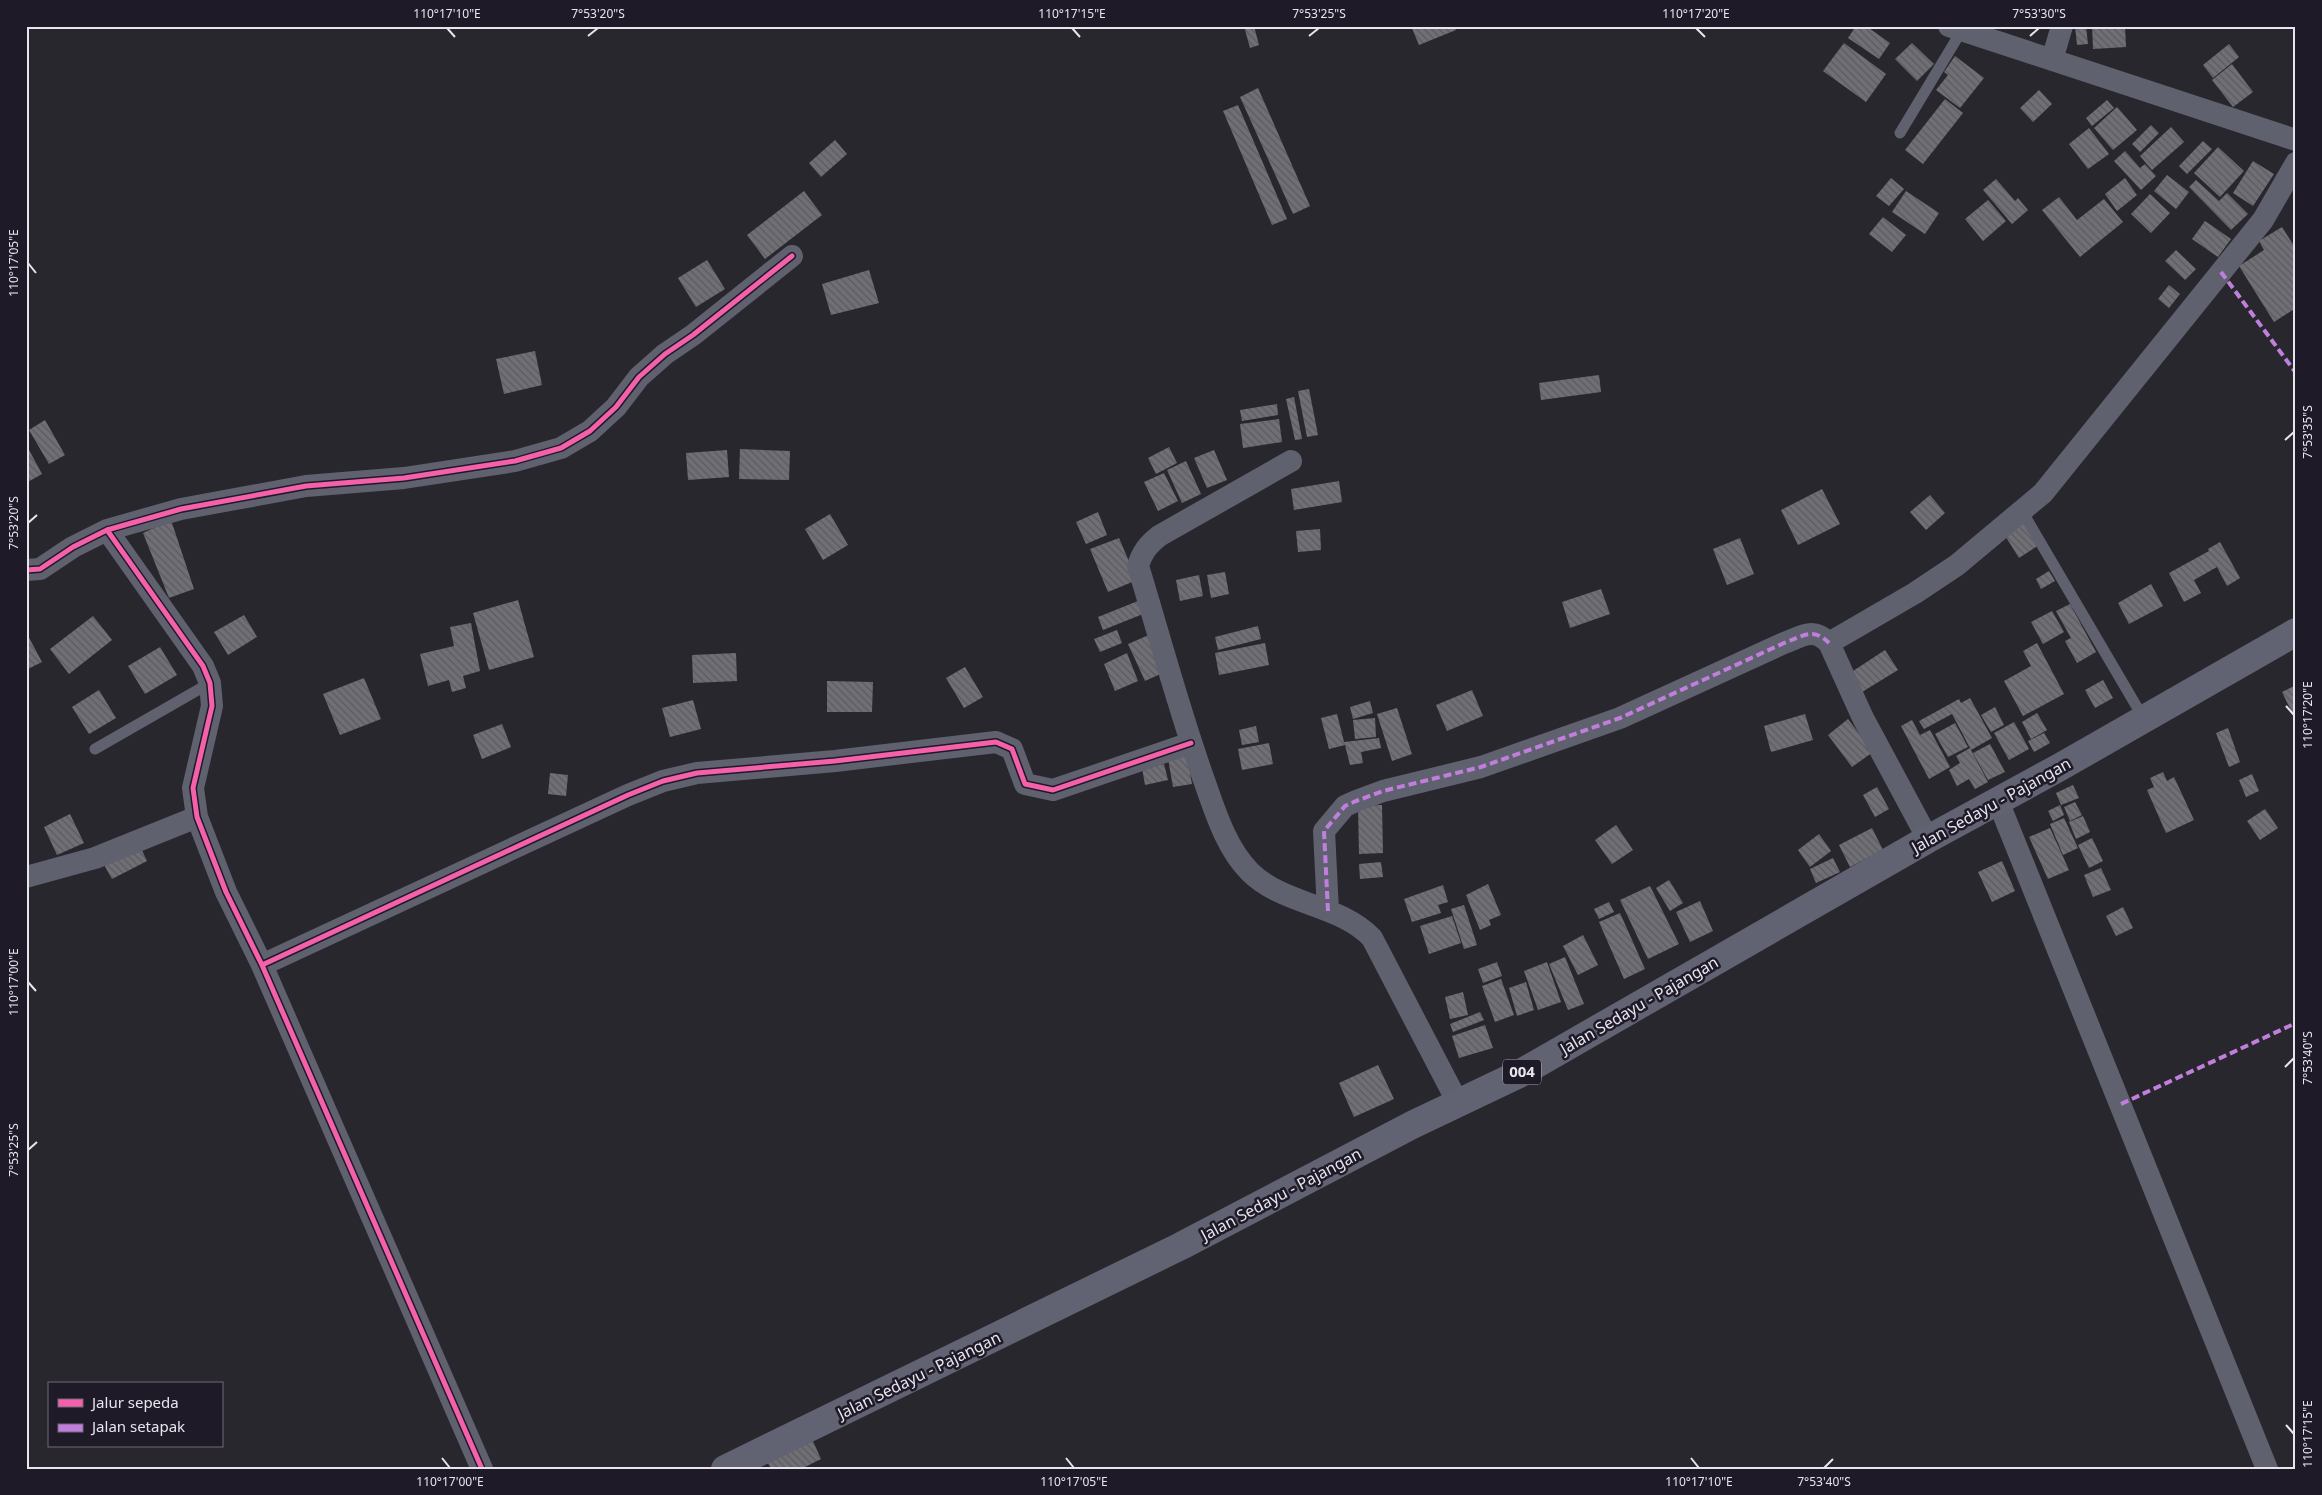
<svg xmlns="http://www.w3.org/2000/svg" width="2322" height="1495" font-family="'Noto Sans',sans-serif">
  <defs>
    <pattern id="building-back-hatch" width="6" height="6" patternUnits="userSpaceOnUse" patternTransform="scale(1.25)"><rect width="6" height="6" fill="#706f76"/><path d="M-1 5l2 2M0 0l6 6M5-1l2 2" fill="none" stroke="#5b5a5e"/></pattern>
  </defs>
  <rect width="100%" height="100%" fill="#29272e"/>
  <path fill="url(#building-back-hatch)" d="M1244,26H1254L1259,45L1250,48Z
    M1411,26H1455L1456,30L1419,45Z
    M1856,26H1866L1890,43L1879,59L1848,38Z
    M2075,26H2086L2088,44L2077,45Z
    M2092,26H2125L2126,47L2093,49Z
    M1844,43L1886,74L1866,102L1823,71Z
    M1912,43L1934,64L1917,81L1895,59Z
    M2229,44L2239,57L2213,78L2203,65Z
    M1955,56L1984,78L1960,108L1936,90L1948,75L1944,72Z
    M2232,64L2253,92L2233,107L2212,80Z
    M1258,88L1310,206L1293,214L1240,97Z
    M2039,90L2052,104L2033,122L2020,108Z
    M1945,99L1963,113L1923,164L1905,150Z
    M2107,100L2114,108L2092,126L2086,118Z
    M1238,105L1287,219L1272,225L1223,111Z
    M2117,107L2137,130L2113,150L2094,128Z
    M2151,125L2159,133L2140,152L2132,144Z
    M2171,127L2184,142L2152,170L2140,156Z
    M2089,128L2109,154L2088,169L2069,144Z
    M835,140L847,154L821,177L809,163Z
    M2203,141L2212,149L2187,174L2179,166Z
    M2218,147L2244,171L2220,197L2194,173Z
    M2125,151L2140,168L2145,164L2156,176L2141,190L2114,161Z
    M2253,161L2274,174L2253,206L2233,193Z
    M2167,175L2189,192L2176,209L2154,191Z
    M1891,178L1904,189L1889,206L1876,196Z
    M2125,178L2137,195L2117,211L2105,194Z
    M1996,179L2015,201L2018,198L2028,210L2012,224L1983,190Z
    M2196,180L2219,201L2227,193L2248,214L2231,230L2189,187Z
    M804,191L822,215L765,259L747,235Z
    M1906,191L1939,213L1925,234L1892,212Z
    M2150,194L2170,213L2151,233L2131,214Z
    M2059,197L2077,220L2104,199L2123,222L2080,257L2042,210Z
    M1988,200L2006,221L1983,241L1965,219Z
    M1883,217L1906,235L1892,252L1869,234Z
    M2205,221L2231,239L2218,257L2192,239Z
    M2282,227L2296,249V308L2274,322L2239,266L2264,250L2259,241Z
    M2176,250L2196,269L2185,280L2165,261Z
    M707,260L725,289L696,307L678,278Z
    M869,270L879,303L831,315L822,284Z
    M2169,285L2180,294L2169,308L2158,299Z
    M535,351L542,385L504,394L496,359Z
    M1599,375L1601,392L1541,400L1539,383Z
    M1309,389L1318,435L1307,437L1298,391Z
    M1294,397L1302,439L1295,440L1286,399Z
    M1277,404L1278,415L1242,421L1240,410Z
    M1279,419L1282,442L1243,448L1240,424Z
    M45,420L65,455L49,464L29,430Z
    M1169,447L1177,463L1156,474L1148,458Z
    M28,448L42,474L26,483V449Z
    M740,449L790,451L789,480L739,479Z
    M727,450L729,477L688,480L686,453Z
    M1214,450L1227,480L1207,488L1194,458Z
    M1186,461L1201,494L1182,503L1167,470Z
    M1164,473L1178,501L1158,511L1144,482Z
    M1339,481L1342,502L1294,510L1291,489Z
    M1822,489L1840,524L1798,545L1781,510Z
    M1930,495L1945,513L1926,530L1910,512Z
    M1098,512L1107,535L1086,544L1076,522Z
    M830,514L848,545L823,560L805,529Z
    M171,520L194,589L169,598L143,533Z
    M2024,521L2039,545L2019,558L2004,534Z
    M1320,529L1321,550L1298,552L1296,531Z
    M1119,538L1137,580L1108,592L1090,549Z
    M1740,538L1754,574L1727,585L1713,549Z
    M2220,542L2240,578L2227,586L2217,567L2194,580L2201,593L2184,602L2169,573L2209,551L2208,549Z
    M2049,571L2055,581L2041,589L2036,579Z
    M1225,572L1229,594L1211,598L1207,575Z
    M1199,575L1203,596L1180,601L1176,580Z
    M2151,584L2163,606L2129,624L2118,603Z
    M1601,589L1610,614L1570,628L1562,602Z
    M518,600L534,657L489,670L473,613Z
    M1138,601L1143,614L1103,630L1098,617Z
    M2070,604L2096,652L2077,663L2065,641L2071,638L2056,611Z
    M2052,611L2064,632L2043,644L2031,622Z
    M244,615L257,637L228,655L214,632Z
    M93,616L112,640L69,674L50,649Z
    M471,623L480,671L463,676L466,688L452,692L449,680L428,686L420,654L454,646L450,627Z
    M1258,626L1261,639L1218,650L1215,637Z
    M1117,630L1122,643L1100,652L1094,639Z
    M26,632L42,662L26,670Z
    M1151,634L1167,671L1145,681L1128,644Z
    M1265,643L1269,665L1219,675L1215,653Z
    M2037,643L2064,694L2023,716L2004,681L2031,666L2023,651Z
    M160,647L177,675L145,694L128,666Z
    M1885,650L1898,670L1862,692L1850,673Z
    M736,653L737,681L693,683L692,655Z
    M1127,653L1138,681L1115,691L1104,664Z
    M965,667L983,697L964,708L946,678Z
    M364,678L381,719L340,735L323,694Z
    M2103,680L2113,698L2095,708L2085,690Z
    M827,681L873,682L872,712H827Z
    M2294,686L2296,689V721L2282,692Z
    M99,690L116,718L89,734L72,707Z
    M1472,690L1483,716L1447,731L1436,705Z
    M1970,698L1992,738L1971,750L1988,782L1975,789L1969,779L1957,786L1949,770L1960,763L1956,756L1970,748L1952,714L1924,729L1919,721L1959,699L1961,703Z
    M693,700L701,729L670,737L662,708Z
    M1370,701L1373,713L1353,719L1350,707Z
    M1995,707L2004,725L1991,732L1981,715Z
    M1397,708L1412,754L1392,761L1377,714Z
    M2037,713L2047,730L2031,739L2022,722Z
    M1337,714L1344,742L1379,738L1381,748L1361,752L1363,763L1350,765L1345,745L1329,749L1321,718Z
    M1805,714L1813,740L1771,752L1764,726Z
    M1375,718L1376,737L1355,739L1353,720Z
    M1848,719L1873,752L1852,767L1828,735Z
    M1912,720L1920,735L1930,730L1950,767L1929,779L1901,726Z
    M2014,722L2029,749L2009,760L1994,733Z
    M1955,723L1968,747L1948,757L1935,734Z
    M502,724L511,747L482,759L473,735Z
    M1256,726L1259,742L1242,745L1239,730Z
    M2228,728L2240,762L2229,767L2216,733Z
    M2044,733L2050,743L2034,752L2028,741Z
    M1269,743L1273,764L1242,770L1238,749Z
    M1990,744L2005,772L1988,780L1973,753Z
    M1187,756L1192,784L1173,787L1168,759Z
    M1164,764L1168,780L1145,785L1142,768Z
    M2163,772L2167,781L2174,777L2194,820L2166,833L2147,790L2154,787L2150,778Z
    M550,773L568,775L566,796L548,794Z
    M2252,774L2259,791L2246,797L2239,780Z
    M2073,785L2079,798L2061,805L2056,793Z
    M1877,787L1889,809L1875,817L1863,795Z
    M2075,802L2082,815L2070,821L2064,807Z
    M1382,805L1383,853L1359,854L1358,806Z
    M2060,805L2064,815L2053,821L2048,811Z
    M2265,809L2278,828L2260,840L2247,821Z
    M70,814L84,843L57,855L44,827Z
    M2083,816L2090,832L2076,839L2069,822Z
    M2064,818L2078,848L2063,855L2050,824Z
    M1616,825L1633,850L1612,864L1595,840Z
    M1872,828L1883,850L1850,867L1839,845Z
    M2050,828L2069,870L2048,879L2029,837Z
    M1819,834L1831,851L1810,867L1798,850Z
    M2092,838L2103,861L2089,868L2078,845Z
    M139,844L147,861L112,879L103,863Z
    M1833,858L1840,872L1816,883L1810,869Z
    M2002,861L2015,891L1992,902L1978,872Z
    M1381,862L1383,877L1360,879L1359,864Z
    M2101,868L2111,890L2093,897L2084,875Z
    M1669,880L1683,903L1670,911L1656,888Z
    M1488,884L1501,915L1489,920L1491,925L1480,930L1466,895Z
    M1443,885L1448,902L1438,905L1441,913L1412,922L1404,899Z
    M1650,886L1679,944L1648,959L1620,900Z
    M1700,901L1713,931L1690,942L1676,912Z
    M1609,902L1614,912L1599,919L1594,909Z
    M1464,905L1477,945L1464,949L1451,909Z
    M2123,907L2133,928L2116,936L2106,916Z
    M1620,913L1645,969L1624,979L1599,922Z
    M1452,916L1461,943L1429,954L1420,926Z
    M1583,935L1598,965L1578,975L1563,946Z
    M1565,957L1584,1004L1568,1010L1549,964Z
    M1497,962L1502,976L1483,983L1478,969Z
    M1547,962L1561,1002L1538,1010L1524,971Z
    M1501,979L1514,1015L1495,1022L1482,986Z
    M1526,982L1534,1010L1517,1016L1509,988Z
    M1463,992L1468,1015L1450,1019L1445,997Z
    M1480,1012L1484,1020L1453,1032L1450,1024Z
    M1485,1025L1493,1048L1459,1058L1452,1036Z
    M1378,1065L1394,1099L1354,1117L1339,1083Z
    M812,1439L821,1459L801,1469H771L767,1461Z"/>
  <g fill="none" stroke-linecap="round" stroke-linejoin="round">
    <path stroke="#60616f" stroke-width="11" d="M1900,133L1962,30
      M2022,511L2144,719
      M95,749L210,683"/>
    <path stroke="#60616f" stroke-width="22" d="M1949,26L2296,140
      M2052,60L2062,26
      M1291,461L1159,536C1148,545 1142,552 1138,566C1160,638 1179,710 1204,780C1215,811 1226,848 1250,872C1283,905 1340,904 1372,938L1458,1103
      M107,530L203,666L210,683L212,706L193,788L197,817L226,892L262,965L482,1469
      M26,570L40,569L73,547L107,530L181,509L306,486L404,478L515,461L561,448L590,431L616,407L639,377L665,354L693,335L792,256
      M1829,643L1915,593L1957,565L2043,493L2263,220L2296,163
      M1998,801L2267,1469
      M26,877L95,858L197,817
      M1328,911L1324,831L1345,806L1356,801L1383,791L1481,767L1620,718L1784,643C1803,636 1813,627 1829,643L1863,718L1928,839
      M262,965L628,795L663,781L697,773L835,761L996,742L1012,749L1025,784L1053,790L1191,743"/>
    <path stroke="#616272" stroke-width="28" d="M725,1469L1181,1246L1412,1125L1519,1074L1928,839L2060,767L2296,632"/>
    <path stroke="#c07fdc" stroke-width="4" stroke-dasharray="8 4" stroke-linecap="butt" d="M2221,272L2296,373
      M1328,911L1324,831L1345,806L1356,801L1383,791L1481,767L1620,718L1784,643C1803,636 1813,627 1829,643
      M2121,1104L2296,1023"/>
    <g stroke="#1f1a27" stroke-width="8">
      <path id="cycleway" d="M107,530L203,666L210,683L212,706L193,788L197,817L226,892L262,965L482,1469
        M26,570L40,569L73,547L107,530L181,509L306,486L404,478L515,461L561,448L590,431L616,407L639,377L665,354L693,335L792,256
        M262,965L628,795L663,781L697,773L835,761L996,742L1012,749L1025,784L1053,790L1191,743"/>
    </g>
    <use href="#cycleway" stroke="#f560ab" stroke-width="5"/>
  </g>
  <path fill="none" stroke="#e8e5ee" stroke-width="2" d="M447,28L455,37M1072,28L1080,37M1696,28L1705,37M588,36L598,28M1309,36L1319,28M2030,36L2039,28M28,263L36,273M2285,440L2294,432M28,523L37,515M2286,706L2294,715M28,982L36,991M2285,1067L2294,1058M28,1150L37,1142M2286,1425L2294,1434M442,1458L450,1468M1066,1458L1074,1468M1691,1458L1699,1468M1824,1468L1833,1459"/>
  <g text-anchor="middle" stroke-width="5" stroke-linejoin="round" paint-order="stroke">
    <rect fill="#1f1a27" stroke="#aca8b2" stroke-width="1" x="1503" y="1059.5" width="38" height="25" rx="4"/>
    <g font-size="15" font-weight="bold" fill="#e8e5ee">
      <text x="1522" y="1077">004</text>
    </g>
    <g font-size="16" fill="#e8e5ee" stroke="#1f1a27">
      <text transform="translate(1991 805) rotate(-29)" y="6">Jalan Sedayu - Pajangan</text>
      <text transform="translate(1639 1005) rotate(-30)" y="6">Jalan Sedayu - Pajangan</text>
      <text transform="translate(1281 1194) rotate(-28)" y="6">Jalan Sedayu - Pajangan</text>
      <text transform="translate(919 1375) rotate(-26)" y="6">Jalan Sedayu - Pajangan</text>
    </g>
  </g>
  <rect width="2322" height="1495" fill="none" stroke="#1f1a27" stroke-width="55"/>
  <rect x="48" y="1382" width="175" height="65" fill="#1f1a27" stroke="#6f6b77"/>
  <rect x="58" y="1399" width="25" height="8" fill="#f560ab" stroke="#6f6b77"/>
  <text x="92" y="1408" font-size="15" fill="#e8e5ee">Jalur sepeda</text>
  <rect x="58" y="1424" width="25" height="8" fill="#c07fdc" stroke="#6f6b77"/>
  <text x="92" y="1432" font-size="15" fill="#e8e5ee">Jalan setapak</text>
  <rect x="28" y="28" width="2266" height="1440" fill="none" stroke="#e8e5ee" stroke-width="2"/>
  <g font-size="12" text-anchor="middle" fill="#e8e5ee">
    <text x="447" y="18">110°17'10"E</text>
    <text x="598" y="18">7°53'20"S</text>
    <text x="1072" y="18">110°17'15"E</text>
    <text x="1319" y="18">7°53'25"S</text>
    <text x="1696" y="18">110°17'20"E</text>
    <text x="2039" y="18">7°53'30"S</text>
    <text transform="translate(14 263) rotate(-90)" y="4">110°17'05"E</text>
    <text transform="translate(2308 432) rotate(-90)" y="4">7°53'35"S</text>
    <text transform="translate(14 523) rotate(-90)" y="4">7°53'20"S</text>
    <text transform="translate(2308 715) rotate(-90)" y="4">110°17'20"E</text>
    <text transform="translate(14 982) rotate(-90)" y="4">110°17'00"E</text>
    <text transform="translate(2308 1058) rotate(-90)" y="4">7°53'40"S</text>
    <text transform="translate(14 1150) rotate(-90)" y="4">7°53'25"S</text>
    <text transform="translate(2308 1434) rotate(-90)" y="4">110°17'15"E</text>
    <text x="450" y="1486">110°17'00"E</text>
    <text x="1074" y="1486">110°17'05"E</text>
    <text x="1699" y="1486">110°17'10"E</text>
    <text x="1824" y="1486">7°53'40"S</text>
  </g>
</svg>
